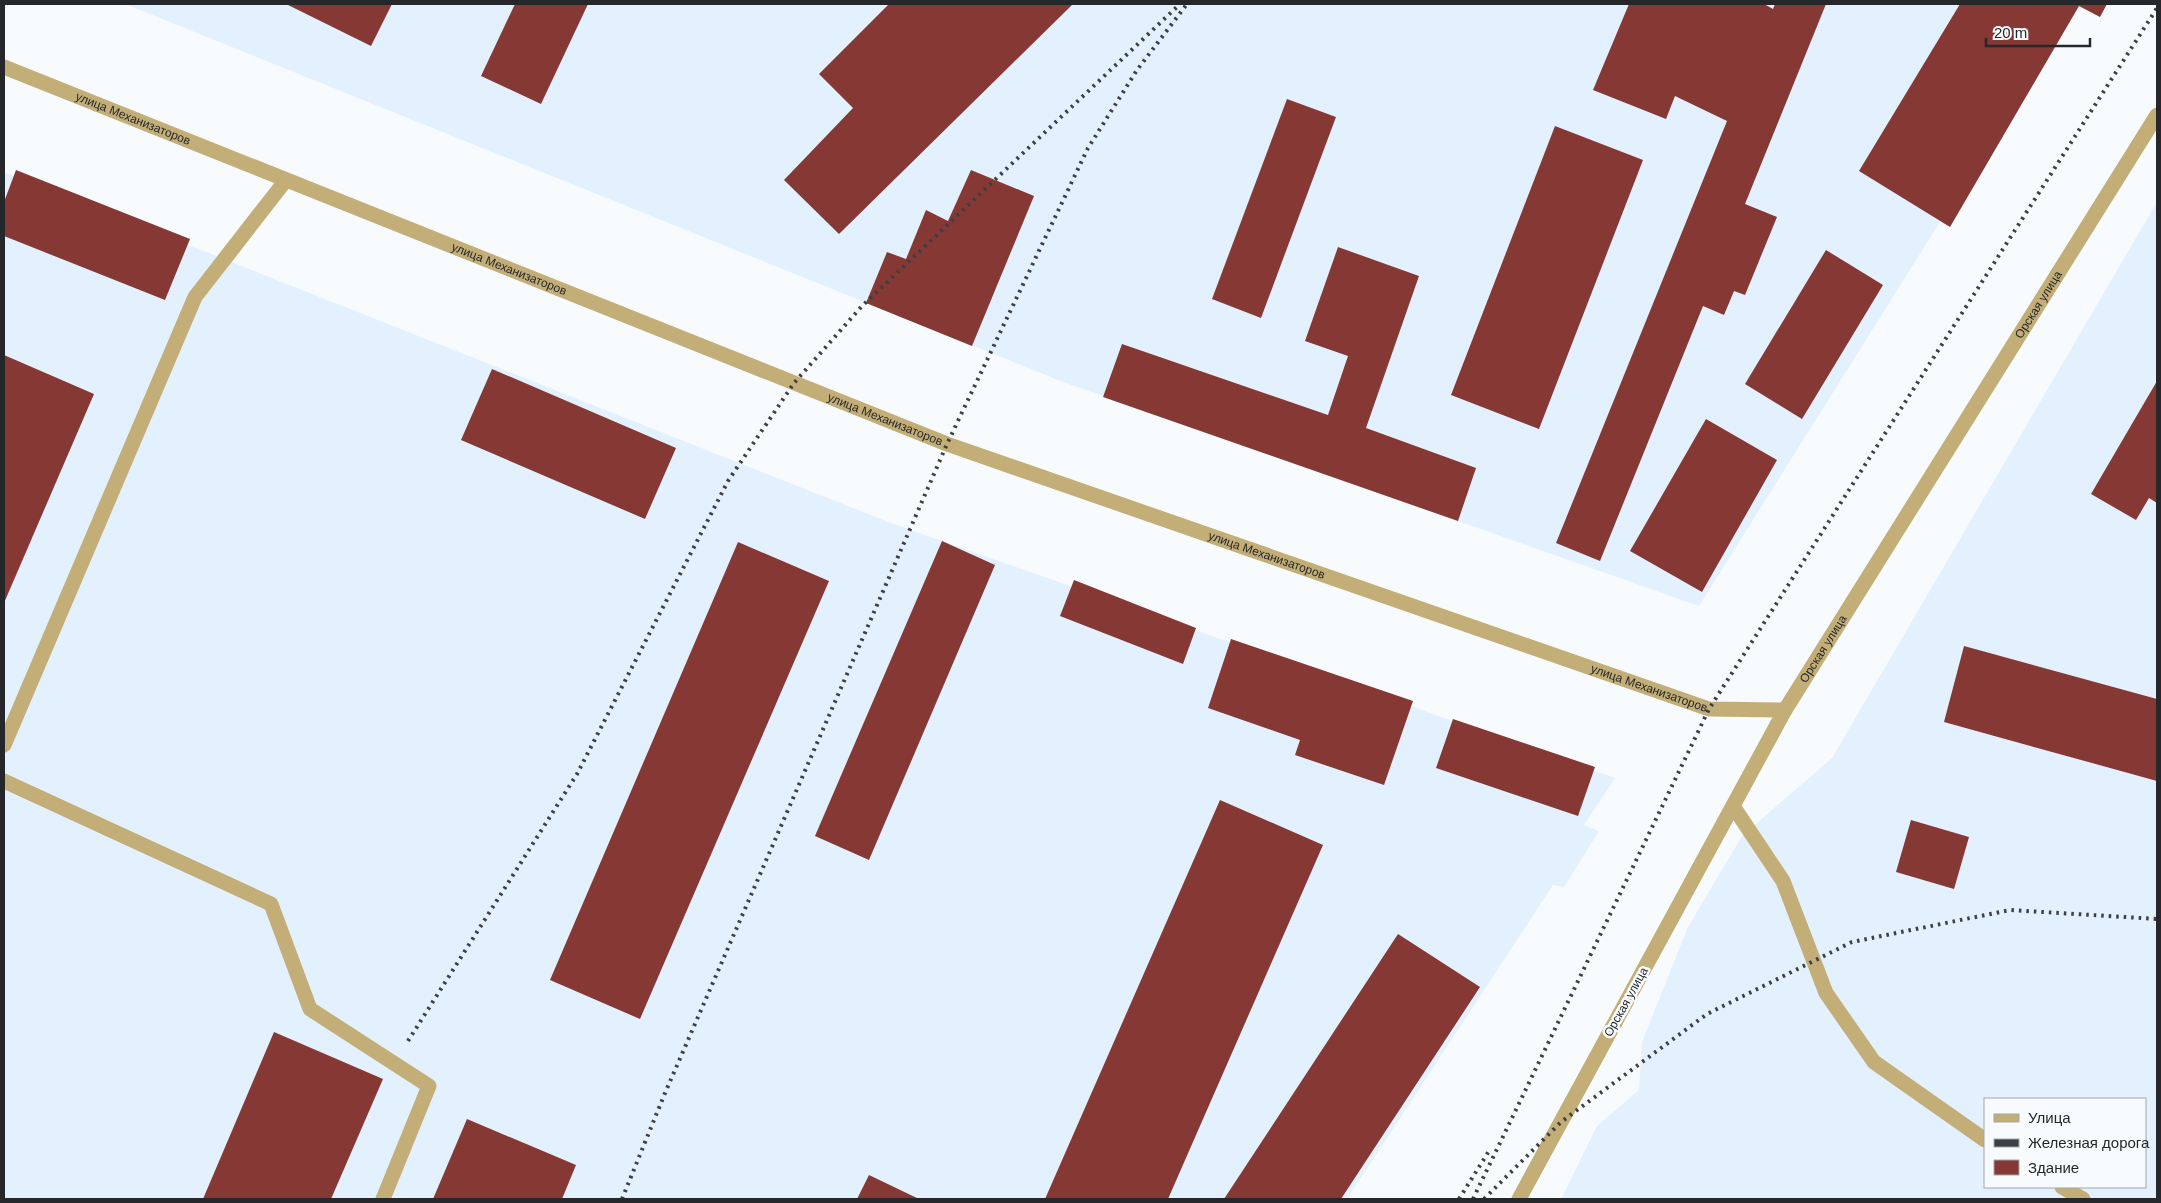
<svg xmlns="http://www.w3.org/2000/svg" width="2161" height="1203" font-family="Arial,sans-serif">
  <rect width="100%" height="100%" fill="#f8fbfe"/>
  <path fill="#e3f0fe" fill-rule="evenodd" d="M125,4H2107L2100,17L2079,6L1950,227L1940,222L1699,606L1063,382Z
    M4,172L891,523L1615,778L1584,825L1599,831L1564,887L1553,885L1347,1199H4Z
    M2157,202V1199H1561L1597,1126L1639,1090L1642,1042L1688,927L1742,836L1832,758ZM1985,1099H2145V1187H1985Z"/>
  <path fill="#863835" d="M286,4H392L371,46Z
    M515,4H588L541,104L481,76Z
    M889,4H1073L839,234L784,180L853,108L819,74Z
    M1629,4H1764L1773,9L1775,4H1826L1745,204L1777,217L1745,295L1734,291L1724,315L1703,306L1600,561L1556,543L1727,121L1675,96L1666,119L1593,90Z
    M1960,4H2107L2100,17L2079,6L1950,227L1859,171Z
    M1287,99L1336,117L1261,318L1212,299Z
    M1555,126L1643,160L1539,429L1451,395Z
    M16,170L190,239L165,300L4,236V202Z
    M971,170L1034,196L972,346L866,303L887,252L906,259L926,210L948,221Z
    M1338,247L1419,276L1366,428L1476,468L1458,521L1103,397L1122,344L1328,415L1348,356L1305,341Z
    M1826,250L1883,285L1802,419L1745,384Z
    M4,355L94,394L4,603Z
    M492,369L676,448L645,519L461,440Z
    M2157,381V503L2149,498L2136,520L2091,494Z
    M1706,419L1777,460L1702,592L1630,551Z
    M942,541L995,565L869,860L815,836Z
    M738,542L829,581L640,1019L550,980Z
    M1074,580L1196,628L1183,664L1060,616Z
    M1231,639L1413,701L1384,785L1295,755L1300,740L1208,708Z
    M1964,646L2157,699V781L1944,722Z
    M1453,719L1595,767L1578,816L1436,768Z
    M1220,800L1323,845L1168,1199H1045Z
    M1911,820L1969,837L1954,889L1896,872Z
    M1398,934L1480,987L1341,1199H1224Z
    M274,1032L383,1079L331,1199H203Z
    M467,1119L576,1165L562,1199H433Z
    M869,1175L919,1199H857Z"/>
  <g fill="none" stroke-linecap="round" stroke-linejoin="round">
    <path stroke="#c3ae77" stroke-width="15" d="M4,745L195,297L286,180
      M4,781L271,904L310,1009L429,1086L383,1199
      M1733,806L1783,881L1826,993L1874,1062L1985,1140
      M2062,1187L2083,1199"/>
    <path stroke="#c3ae77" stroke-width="15" id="s1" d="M4,67L947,444L1709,709L1785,710L1519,1199"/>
    <path stroke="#c3ae77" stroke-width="15" id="s2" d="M1785,710L2157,115"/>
    <path stroke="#3d3f42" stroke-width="4" stroke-dasharray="2.5 5" stroke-linecap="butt" d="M408,1041L577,774L728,481L794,383L862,306L1180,4
      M622,1199L665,1093L947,444L1088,148L1137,70L1187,4
      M1459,1199L1489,1151
      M1473,1199L1709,709L2157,8
      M1484,1199L1561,1122L1707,1014L1852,942L2010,910L2157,919"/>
  </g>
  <g text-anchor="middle" stroke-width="5" stroke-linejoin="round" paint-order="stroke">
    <g font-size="12" fill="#25272a" stroke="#f8fbfe">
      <text dy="4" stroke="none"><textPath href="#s1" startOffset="139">улица Механизаторов</textPath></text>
      <text dy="4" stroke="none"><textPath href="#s1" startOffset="544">улица Механизаторов</textPath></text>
      <text dy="4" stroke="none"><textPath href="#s2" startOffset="478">Орская улица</textPath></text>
      <text dy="4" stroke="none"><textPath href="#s1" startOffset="949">улица Механизаторов</textPath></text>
      <text dy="4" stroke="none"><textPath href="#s1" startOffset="1354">улица Механизаторов</textPath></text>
      <text dy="4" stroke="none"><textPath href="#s2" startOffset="72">Орская улица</textPath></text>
      <text dy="4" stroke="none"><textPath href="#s1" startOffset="1759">улица Механизаторов</textPath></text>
      <text transform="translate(1626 1002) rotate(-61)" y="4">Орская улица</text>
    </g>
  </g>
  <rect width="2161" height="1203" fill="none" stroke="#25272a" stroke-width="10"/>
  <rect x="1984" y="1098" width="162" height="90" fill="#f8fbfe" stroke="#a4a6a9"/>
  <rect x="1994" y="1114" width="25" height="8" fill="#c3ae77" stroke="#a4a6a9"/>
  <text x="2028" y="1123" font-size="15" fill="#25272a">Улица</text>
  <rect x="1994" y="1139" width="25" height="8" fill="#3d3f42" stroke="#a4a6a9"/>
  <text x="2028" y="1148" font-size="15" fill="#25272a">Железная дорога</text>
  <rect x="1994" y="1160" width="25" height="15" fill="#863835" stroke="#a4a6a9"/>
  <text x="2028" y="1173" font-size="15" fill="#25272a">Здание</text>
  <path d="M1986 38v8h104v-8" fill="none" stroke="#25272a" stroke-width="2.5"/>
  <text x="1994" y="38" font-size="15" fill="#25272a" stroke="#f8fbfe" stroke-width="4" paint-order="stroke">20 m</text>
</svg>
